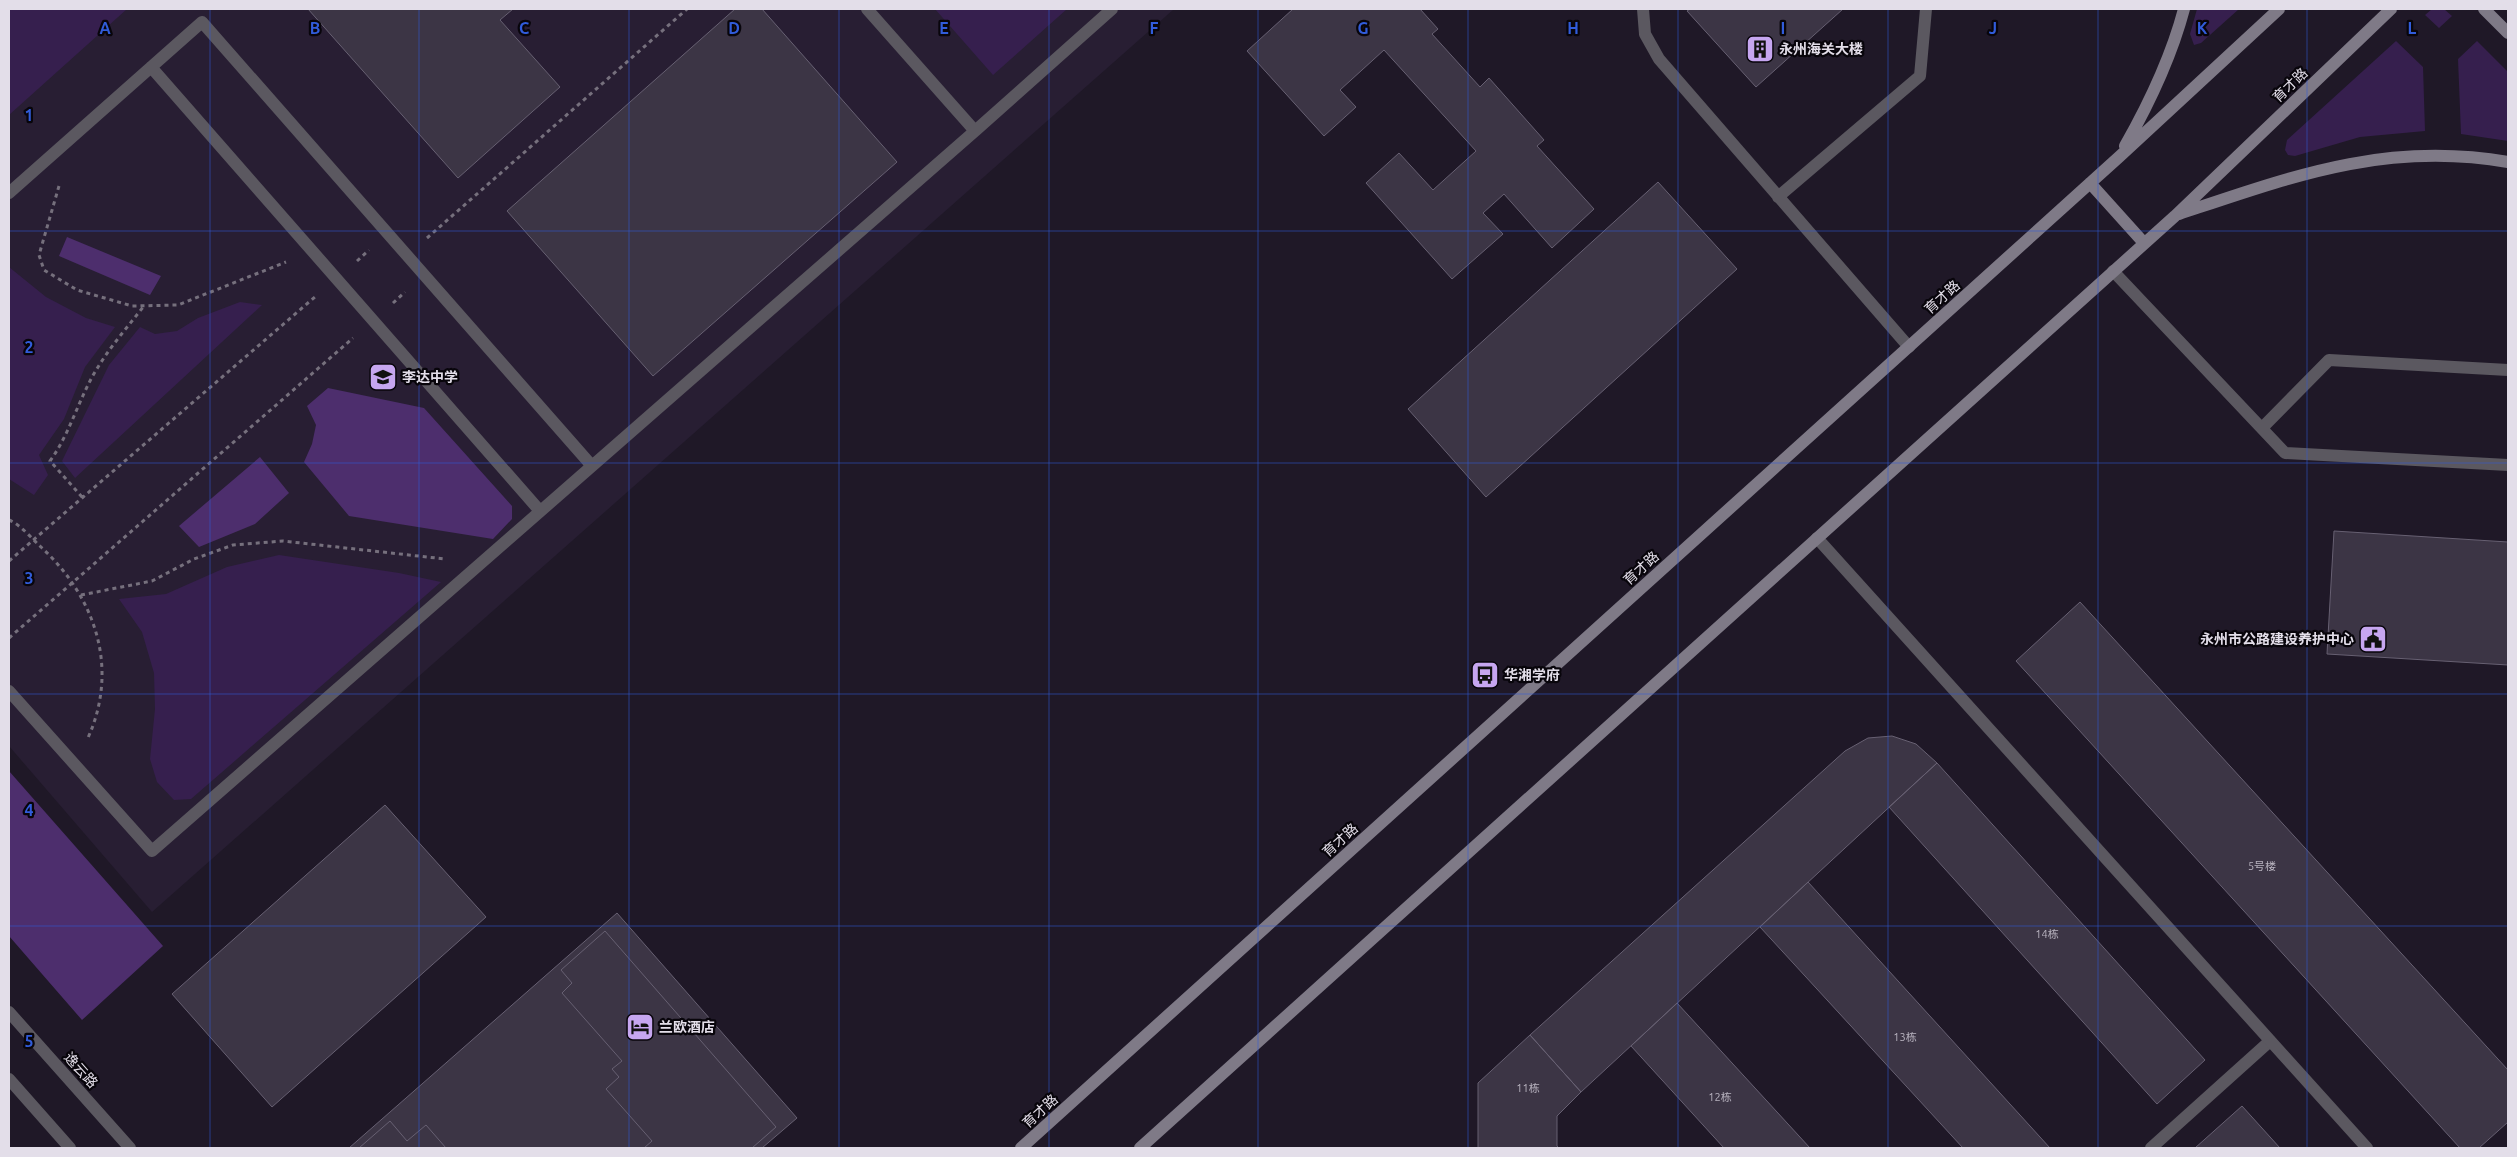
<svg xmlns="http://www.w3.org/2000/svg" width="2517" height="1157" font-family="Ubuntu,'Noto Sans SC',sans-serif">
  <rect width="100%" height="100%" fill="#1f1827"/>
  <path fill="#281e33" d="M9,9H1174L152,912L9,746Z"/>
  <path fill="#361f4e" d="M9,9H127L9,115Z
    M935,9H1067L993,75Z
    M2197,9H2239L2201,43L2194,45L2190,34Z
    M2432,9H2444L2452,16L2439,28L2425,15Z
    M2396,41L2423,67L2425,131L2360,137L2295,156L2288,155L2285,150L2287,140Z
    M2477,41L2508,72V141L2461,134L2458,59Z
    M9,267L46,297L86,318L115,327L85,367L64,419L39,455L48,475L34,495L9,479Z
    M240,302L262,305L75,478L62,461L109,365L140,327L155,334L177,331L198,318Z
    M279,555L399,573L441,582L191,799L174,800L157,782L150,759L155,709L154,673L142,632L119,599L166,594L227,567Z"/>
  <path fill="#4d2e6d" d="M67,237L161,276L150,295L59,256Z
    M328,388L424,408L512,506V519L493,539L349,516L304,462L312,444L316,425L307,406Z
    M260,457L289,493L255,524L199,547L179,526Z
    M9,771L163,946L82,1020L9,936Z"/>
  <path fill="#3c3545" stroke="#676072" d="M308,9H513L500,20L560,87L458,178Z
    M735,9H762L897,162L653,376L507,211Z
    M1293,9H1420L1438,29L1432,34L1480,87L1489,78L1544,140L1537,146L1594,209L1552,248L1504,194L1483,213L1503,234L1452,279L1366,183L1399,153L1433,190L1476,151L1384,50L1340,90L1356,107L1324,136L1247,51Z
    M1690,9H1843L1756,87L1687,11Z
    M1658,182L1737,269L1486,497L1408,409Z
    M2334,531L2508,542V665L2327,654Z
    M2080,602L2508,1070V1122L2479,1148H2460L2016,661Z
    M1892,736L1916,744L1937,763L1581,1092L1530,1035L1845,751L1868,738Z
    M1937,763L2205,1060L2157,1104L1889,807Z
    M385,805L486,917L272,1107L172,994Z
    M1808,882L2050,1148H1963L1760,927Z
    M617,913L797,1118L762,1148H349Z
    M605,931L776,1127L752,1148H644L652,1141L606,1089L619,1077L612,1069L622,1061L562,993L572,983L561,970Z
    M1677,1003L1810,1148H1724L1631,1046Z
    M1530,1035L1581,1092L1557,1116V1146L1559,1148H1478V1083Z
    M2242,1106L2280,1148H2195Z
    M390,1121L407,1141L426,1125L446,1148H359Z"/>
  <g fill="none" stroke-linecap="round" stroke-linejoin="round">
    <path stroke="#76707d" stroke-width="3" stroke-dasharray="4 4" stroke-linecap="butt" d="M59,186L39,255L44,270L77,290L132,306L178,305L286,262
      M427,238L687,9
      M357,261L369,250
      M393,303L405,292
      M82,497L50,461C68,436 76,408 90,381C104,354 125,330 144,306
      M9,520C21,525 31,538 41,547C96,598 120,669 87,740
      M9,561L316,296
      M81,595L152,581L194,559L233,545L283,541L445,559
      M9,638L353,338"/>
    <path stroke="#5b5860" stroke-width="12" d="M1643,9L1645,34L1659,59L1909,347
      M151,67L540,511
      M975,131L1112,9
      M9,193L202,22L592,466
      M1778,197L1920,76L1926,9
      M2113,271L2285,453L2508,465
      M2262,428L2329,360L2508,370
      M9,691L152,851L975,131L867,9
      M2151,1148L2270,1041"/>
    <path stroke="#5b5860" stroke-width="12" d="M1817,538L2367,1148"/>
    <path stroke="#5b5860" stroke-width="12" d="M9,1012L130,1148
      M9,1079L70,1148"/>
    <path stroke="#7f7a87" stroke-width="12" d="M2484,9L2508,33
      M2125,146C2150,102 2171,58 2184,9
      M2090,183L2144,243
      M2179,214C2293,176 2386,141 2508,162
      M1021,1148L2119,157L2279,9
      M1140,1148L2175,216L2391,9"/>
  </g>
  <path fill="none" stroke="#315cda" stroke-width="1" stroke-opacity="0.55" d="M210,9V1148M419,9V1148M629,9V1148M839,9V1148M1049,9V1148M1258,9V1148M1468,9V1148M1678,9V1148M1888,9V1148M2098,9V1148M2307,9V1148M9,231H2508M9,463H2508M9,694H2508M9,926H2508"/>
  <defs>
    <g id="building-square" transform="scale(1.4375)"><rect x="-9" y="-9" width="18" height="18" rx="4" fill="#c6a6f0" stroke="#08050b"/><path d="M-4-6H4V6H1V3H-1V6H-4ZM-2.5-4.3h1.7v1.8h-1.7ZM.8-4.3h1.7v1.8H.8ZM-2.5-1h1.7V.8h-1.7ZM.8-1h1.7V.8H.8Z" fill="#111"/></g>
    <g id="school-square" transform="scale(1.4375)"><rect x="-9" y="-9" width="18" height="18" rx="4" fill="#c6a6f0" stroke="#08050b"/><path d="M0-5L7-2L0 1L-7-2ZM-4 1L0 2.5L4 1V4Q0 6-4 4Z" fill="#111"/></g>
    <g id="civic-square" transform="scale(1.4375)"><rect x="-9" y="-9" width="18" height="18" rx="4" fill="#c6a6f0" stroke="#08050b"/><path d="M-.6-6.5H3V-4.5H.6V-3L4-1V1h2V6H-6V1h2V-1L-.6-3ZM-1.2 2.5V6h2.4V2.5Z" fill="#111"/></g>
    <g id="bus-square" transform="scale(1.4375)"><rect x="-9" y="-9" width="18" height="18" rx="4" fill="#c6a6f0" stroke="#08050b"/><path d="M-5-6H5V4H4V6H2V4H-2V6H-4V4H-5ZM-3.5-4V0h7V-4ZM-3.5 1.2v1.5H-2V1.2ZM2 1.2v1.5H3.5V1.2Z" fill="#111"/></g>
    <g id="hotel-square" transform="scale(1.4375)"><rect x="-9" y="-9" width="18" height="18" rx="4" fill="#c6a6f0" stroke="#08050b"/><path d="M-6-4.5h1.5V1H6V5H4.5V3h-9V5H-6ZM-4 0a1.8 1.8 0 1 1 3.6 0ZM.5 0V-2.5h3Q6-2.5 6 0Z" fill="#111"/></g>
  </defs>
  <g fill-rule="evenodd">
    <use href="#building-square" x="1760" y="49"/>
    <use href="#school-square" x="383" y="377"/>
    <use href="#civic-square" x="2373" y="639"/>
    <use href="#bus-square" x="1485" y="675"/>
    <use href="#hotel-square" x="640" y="1027"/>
  </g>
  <g text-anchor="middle" stroke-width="4.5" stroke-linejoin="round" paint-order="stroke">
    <g font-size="11" fill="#b9b4c0">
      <text x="2262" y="870">5号楼</text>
      <text x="2047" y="938">14栋</text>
      <text x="1905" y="1041">13栋</text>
      <text x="1528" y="1092">11栋</text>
      <text x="1720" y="1101">12栋</text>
    </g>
    <g font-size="14" font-weight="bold" fill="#e3dee9" stroke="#08050b" text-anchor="start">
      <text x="1779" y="54">永州海关大楼</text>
      <text x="402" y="382">李达中学</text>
      <text x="2354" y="644" text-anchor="end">永州市公路建设养护中心</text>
      <text x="1504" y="680">华湘学府</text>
      <text x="659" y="1032">兰欧酒店</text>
    </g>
    <g font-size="14" fill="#e3dee9" stroke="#08050b">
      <text transform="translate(2290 85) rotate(-44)" y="5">育才路</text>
      <text transform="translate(1942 297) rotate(-42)" y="5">育才路</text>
      <text transform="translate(1641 568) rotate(-42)" y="5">育才路</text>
      <text transform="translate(1340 840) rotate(-42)" y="5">育才路</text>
      <text transform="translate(81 1070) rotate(48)" y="5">逸云路</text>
      <text transform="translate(1040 1111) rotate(-42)" y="5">育才路</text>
    </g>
  </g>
  <g font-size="16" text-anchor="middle" font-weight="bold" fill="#315cda" stroke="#08050b" stroke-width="4.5" stroke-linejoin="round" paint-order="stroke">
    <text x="105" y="34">A</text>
    <text x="315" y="34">B</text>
    <text x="524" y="34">C</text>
    <text x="734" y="34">D</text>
    <text x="944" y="34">E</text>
    <text x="1154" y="34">F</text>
    <text x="1363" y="34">G</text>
    <text x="1573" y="34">H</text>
    <text x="1783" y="34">I</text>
    <text x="1993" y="34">J</text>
    <text x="2202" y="34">K</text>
    <text x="2412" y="34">L</text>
    <text x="29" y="121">1</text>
    <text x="29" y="353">2</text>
    <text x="29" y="584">3</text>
    <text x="29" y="816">4</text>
    <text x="29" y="1047">5</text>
  </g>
  <rect width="2517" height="1157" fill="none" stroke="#e3dee9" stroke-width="20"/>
</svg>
